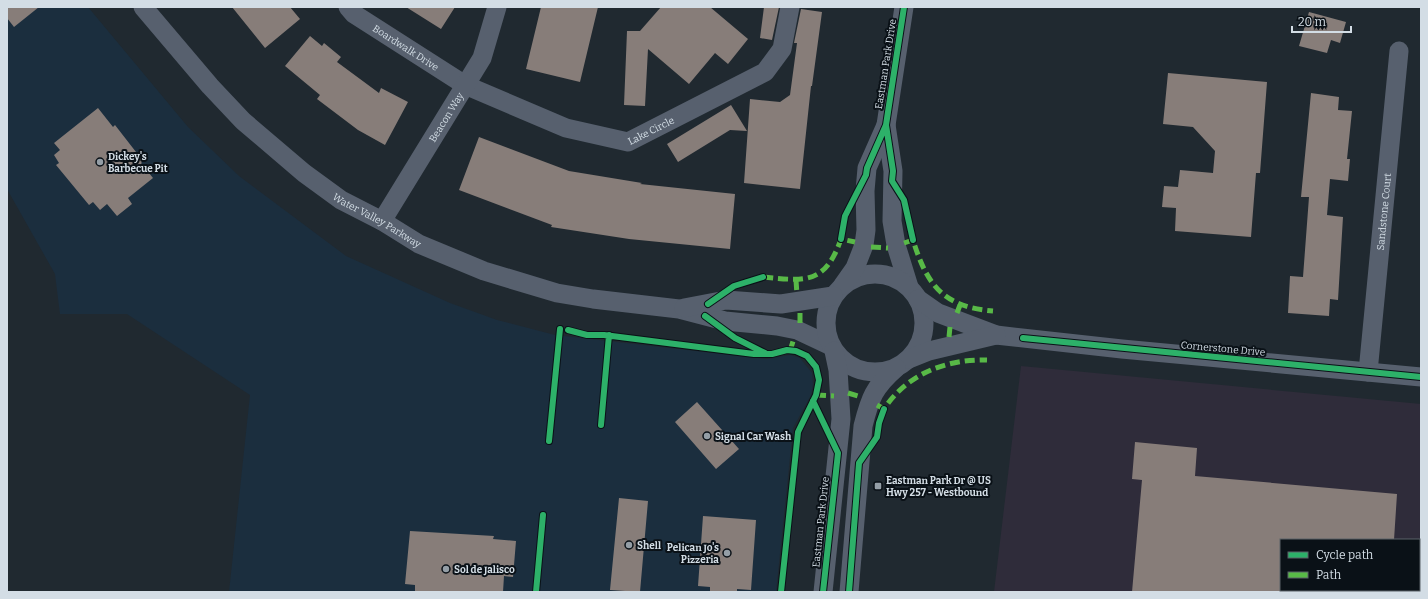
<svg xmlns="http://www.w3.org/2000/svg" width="1428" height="599" font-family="Bitter,serif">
  <rect width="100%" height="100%" fill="#202930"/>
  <path fill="#1b2e3e" d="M7,7H88L188,127L239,176L346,256L450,303L497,320L555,335L767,359L790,355L800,358L812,373L813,384L811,395L793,428L776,592H229L250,395L127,314H60L55,274L7,189Z"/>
  <path fill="#2f2c3a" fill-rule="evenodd" d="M1021,366L1421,404V592H994ZM1281,540H1419V590H1281Z"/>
  <path fill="#877d79" d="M7,7H39L14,27L7,18Z
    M232,7H290L300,19L265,48Z
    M406,7H455L441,29Z
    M541,7H598L580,82L526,69Z
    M661,7H710L748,39L728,64L715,53L689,84L648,49L645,106L624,105L627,31H640Z
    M764,7H779L772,40L760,38Z
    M801,9L822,12L812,86H811L800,189L744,183L750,99L780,102L790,95L797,43H794Z
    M1309,12L1346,22L1340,43L1331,40L1327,53L1299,46Z
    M310,36L322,46L324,43L341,57L337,62L379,93L381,88L408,102L385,145L358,130L317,99L320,95L285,66Z
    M1168,73L1267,82L1260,173H1256L1251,237L1175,231L1176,208L1162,207L1164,186L1178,187L1180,170L1213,173L1215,151L1193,127L1163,124Z
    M1311,93L1339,97L1338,110L1352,111L1347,159H1350L1348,181L1330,179L1327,215L1343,217L1338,300L1330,299L1329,316L1288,313L1290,276L1303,277L1309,197H1301Z
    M731,105L747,131L730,130L678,162L667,144Z
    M98,108L113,127L115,125L143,161L141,163L153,178L128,198L132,204L117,216L107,204L100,210L93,202L89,205L56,165L59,163L54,155L60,150L54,143Z
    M479,137L569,171L642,183L640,184L735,194L730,249L629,239L551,227L552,225L459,190Z
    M697,402L739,449L716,469L675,422Z
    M1135,442L1197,448L1195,476L1397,494L1394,540H1281V592H1132L1142,480L1132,479Z
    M619,498L648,501L640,592L610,590Z
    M703,516L756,520L751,590L737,589V592H710V587L698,586Z
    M410,531L494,536L493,539L516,541L513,577L504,576L503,592H415V585L405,584Z"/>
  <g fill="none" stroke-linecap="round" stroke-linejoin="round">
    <g stroke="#57606e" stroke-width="19">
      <path id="s1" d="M143,7L210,86L243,121L304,173L341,200L382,221L419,244L484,271L557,293L593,299L679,309L725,321L777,326L797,330L831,346"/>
      <path id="s2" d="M348,7L354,14L465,85L566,128L628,142L765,72L782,49L790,7"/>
      <path d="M886,125L893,171L892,221L896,245L909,287"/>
      <path id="s3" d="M382,221L482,58L497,7"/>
      <circle cx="875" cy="323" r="49"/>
      <path d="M843,285L855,268L864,245L866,230L865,191L867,168L886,125L904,7"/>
      <path d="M918,299L938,313L996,335L1122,349L1421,377"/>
      <path d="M684,308L726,300L781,304L833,296"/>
      <path d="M909,359L929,351L996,335"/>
      <path id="s4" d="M1368,372L1399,51"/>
      <path d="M823,592L841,419L838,370L834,351"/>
      <path d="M849,592L863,426C870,398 874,387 896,368"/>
    </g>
    <path stroke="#58b947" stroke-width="5" stroke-dasharray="10 5" stroke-linecap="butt" d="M904,243L913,240C927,285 943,307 993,311
      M871,247L888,248
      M763,277C805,281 825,285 841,239L855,242
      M796,280L797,295
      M957,313L960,305
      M800,323V311
      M949,337L950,327
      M790,351L794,338
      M848,393L861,397
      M816,395L834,396
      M877,405L884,409C907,374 946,359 987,360"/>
    <g stroke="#0a1117" stroke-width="8">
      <path id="cycleway" d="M886,125L893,171L892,181L904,200L913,240
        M841,239L845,216L866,175L867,168L886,125L904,7
        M708,304L734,286L763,277
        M705,316L735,338L765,353
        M568,330L587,335H604L754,354H772L787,350L796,351L807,356L816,367L819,380L816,395L798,432L781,592
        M1023,338L1421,377
        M813,401L838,453L823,592
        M601,425L609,335
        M549,441L560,329
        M536,592L543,515
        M849,592L859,463L877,437L879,423L884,409"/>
    </g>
    <use href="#cycleway" stroke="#2db169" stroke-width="6"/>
  </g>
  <g fill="#949ea6" stroke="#0a1117" stroke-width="1.5">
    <circle cx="100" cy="162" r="4"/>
    <circle cx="707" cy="436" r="4"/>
    <rect x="874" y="482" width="8" height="8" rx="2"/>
    <circle cx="629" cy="545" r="4"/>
    <circle cx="727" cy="553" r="4"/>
    <circle cx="446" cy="569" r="4"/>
  </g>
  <g text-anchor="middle" stroke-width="4" stroke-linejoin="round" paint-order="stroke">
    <g font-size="10" fill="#d3dde5" stroke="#0a1117">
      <text dy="4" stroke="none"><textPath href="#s2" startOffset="71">Boardwalk Drive</textPath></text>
      <text transform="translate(885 64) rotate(-81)" y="4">Eastman Park Drive</text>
      <text dy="4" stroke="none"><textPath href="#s3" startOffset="122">Beacon Way</textPath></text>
      <text dy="4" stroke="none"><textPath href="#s2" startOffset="340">Lake Circle</textPath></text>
      <text dy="4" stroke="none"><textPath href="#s4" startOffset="161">Sandstone Court</textPath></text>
      <text dy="4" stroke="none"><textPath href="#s1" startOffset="319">Water Valley Parkway</textPath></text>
      <text transform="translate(1223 348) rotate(5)" y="4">Cornerstone Drive</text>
      <text transform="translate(820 522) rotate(-84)" y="4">Eastman Park Drive</text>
    </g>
    <g font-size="10" font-weight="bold" fill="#d3dde5" stroke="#0a1117" text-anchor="start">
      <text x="108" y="160">Dickey's<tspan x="108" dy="12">Barbecue Pit</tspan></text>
      <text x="715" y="440">Signal Car Wash</text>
      <text x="886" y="484">Eastman Park Dr @ US<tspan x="886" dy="12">Hwy 257 - Westbound</tspan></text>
      <text x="637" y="549">Shell</text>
      <text x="719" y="551" text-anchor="end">Pelican Jo's<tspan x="719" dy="12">Pizzeria</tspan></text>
      <text x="454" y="573">Sol de Jalisco</text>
    </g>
  </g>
  <rect width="1428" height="599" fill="none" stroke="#d3dde5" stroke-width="16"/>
  <rect x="1280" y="539" width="140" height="52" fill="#0a1117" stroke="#5a6369"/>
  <rect x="1288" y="552" width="20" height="6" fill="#2db169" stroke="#5a6369"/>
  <text x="1316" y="559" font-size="12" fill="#d3dde5">Cycle path</text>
  <rect x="1288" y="572" width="20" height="6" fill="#58b947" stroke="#5a6369"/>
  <text x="1316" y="579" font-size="12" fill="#d3dde5">Path</text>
  <path d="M1292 26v6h59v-6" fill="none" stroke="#d3dde5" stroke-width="2"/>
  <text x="1298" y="26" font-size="12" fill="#d3dde5" stroke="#0a1117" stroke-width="3" paint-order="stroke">20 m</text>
</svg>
